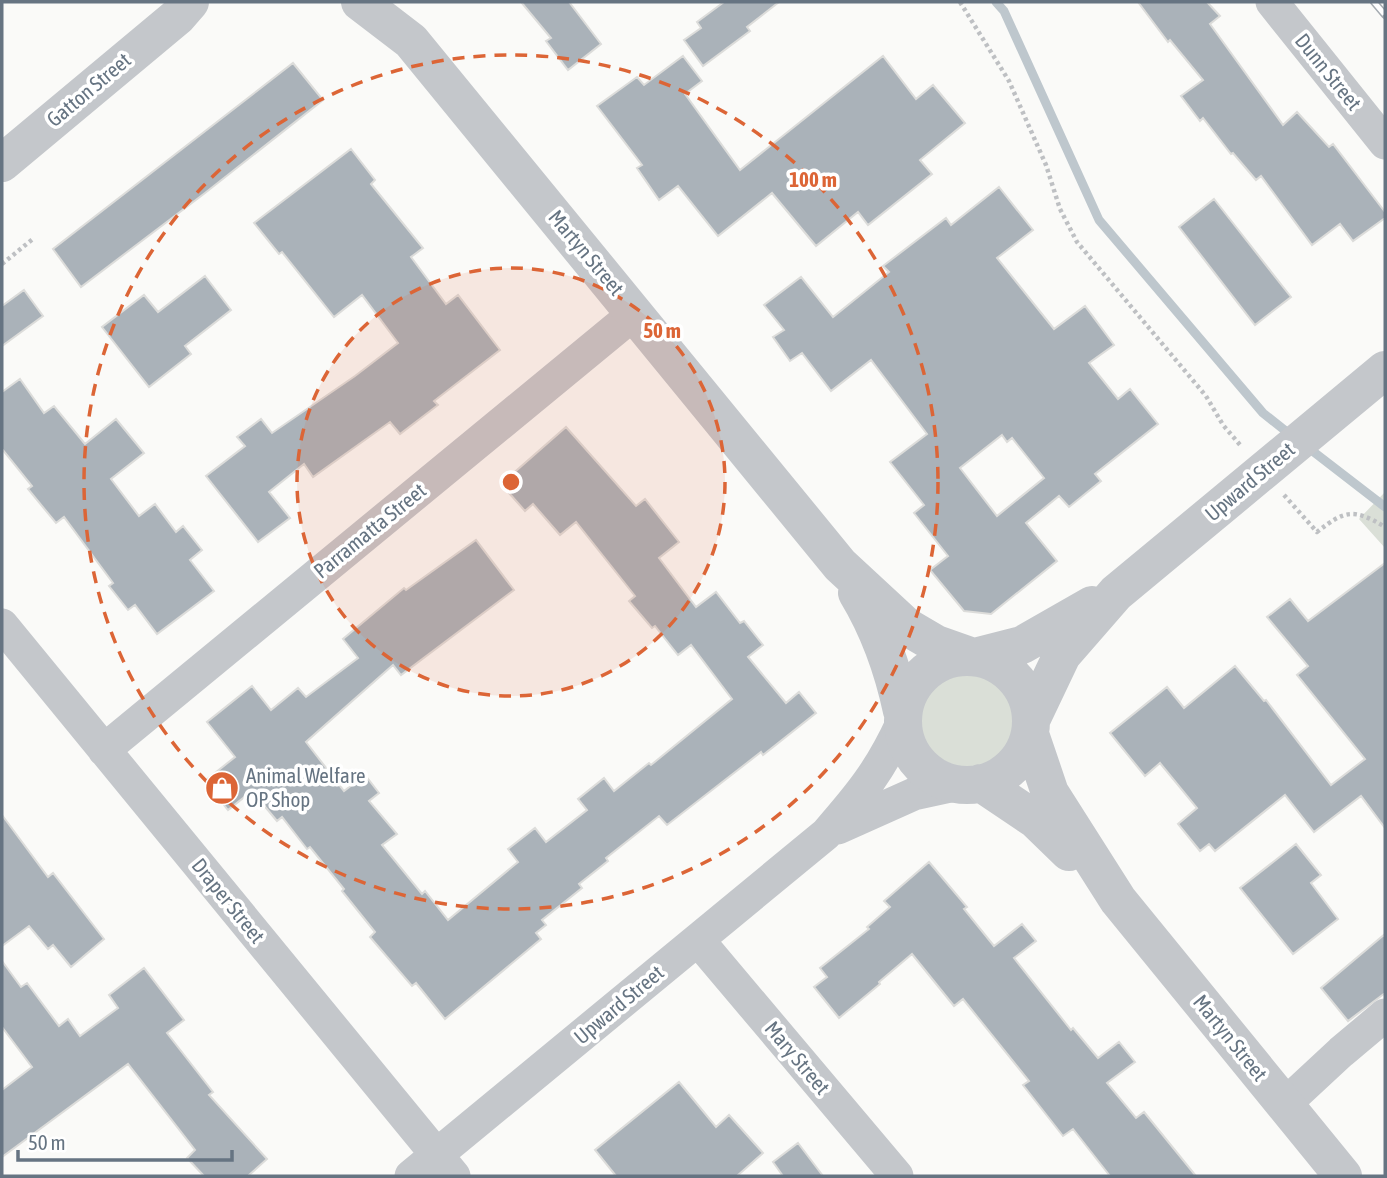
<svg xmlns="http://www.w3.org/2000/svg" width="1387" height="1178" font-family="'Asap Condensed',sans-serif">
  <rect width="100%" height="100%" fill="#fafaf8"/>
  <path fill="#dadfd7" d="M1385,492V548L1359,519Z
    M920 719a48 48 0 1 1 96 0a48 48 0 1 1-96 0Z"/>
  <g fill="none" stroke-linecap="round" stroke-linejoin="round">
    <path stroke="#bec7cd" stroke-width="9" d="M996,2L1004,11L1099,220L1263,413L1292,436
      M1306,446L1385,507"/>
  </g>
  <path fill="#aab2b9" stroke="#dcdcda" stroke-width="2" fill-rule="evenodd" d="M521,2H569L601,44L568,70L546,41L551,38Z
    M724,2H779L747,27L750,31L703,66L684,40L701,28L697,22Z
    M1138,2H1207L1220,16L1210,24L1283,125L1297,112L1329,147L1333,144L1385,212V218L1353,241L1340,224L1312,245L1261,176L1256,180L1233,153L1231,154L1203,118L1200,121L1181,96L1203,80L1170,40L1168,42Z
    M683,56L702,81L685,94L740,170L883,56L916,99L933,85L965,123L920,160L932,174L868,225L858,212L816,246L772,193L718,236L678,186L659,200L637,168L642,165L597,106L637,77L644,85Z
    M293,63L323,100L205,193L81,287L53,249Z
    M351,149L375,180L371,184L423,248L411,257L446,304L458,295L500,350L434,401L438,405L400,434L390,422L313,477L304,464L269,492L290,518L258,542L206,476L245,446L237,437L261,419L272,433L355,376L398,343L362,295L334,317L282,252L279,254L254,223Z
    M999,187L1033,230L997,258L1054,329L1085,306L1114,345L1089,363L1118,399L1130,389L1158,424L1095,474L1101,481L1069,507L1059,496L1026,523L1057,561L991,614L964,611L930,570L948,556L914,513L924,505L890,462L927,434L871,360L831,391L802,353L790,361L773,337L784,330L764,305L801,277L833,317L889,272L883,266L946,218L951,225ZM1002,435L1007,442L1012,438L1044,478L997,516L960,468Z
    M1214,199L1291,297L1255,325L1179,227Z
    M205,276L231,310L185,346L191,354L149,387L102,327L144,295L158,312Z
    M24,290L43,316L2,346V306Z
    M20,379L44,413L54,406L85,444L116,419L144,453L111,479L139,516L155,504L176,532L183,526L202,550L190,560L214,591L157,634L135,605L128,610L109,586L113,583L64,517L56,523L28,489L32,486L2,449V392Z
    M566,427L636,506L645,499L679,542L659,558L696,607L716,592L740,623L744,621L763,645L748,657L786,703L799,692L816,713L763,755L761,752L667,825L659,816L606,858L608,861L579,884L582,888L542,920L546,925L536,933L541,939L445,1019L416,983L412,986L370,937L375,932L342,891L344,889L310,847L307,849L282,817L277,821L252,791L228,810L205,781L235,757L207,722L252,686L271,710L298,688L306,697L358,658L343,639L404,588L406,590L476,540L514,590L401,675L393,665L306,742L344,791L365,775L379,793L369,801L397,834L382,845L422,894L425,891L448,920L518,862L508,849L535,828L546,842L587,810L578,799L604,778L614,791L649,763L651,765L732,699L691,645L678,655L655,626L652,628L629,601L635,596L576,522L560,535L533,504L525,511L501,484Z
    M1385,563V828L1361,796L1314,832L1285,795L1215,851L1209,844L1200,851L1178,824L1197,808L1160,763L1145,776L1110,733L1167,687L1184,708L1235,666L1264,701L1266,700L1331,785L1365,759L1297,675L1308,666L1267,617L1290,599L1308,621Z
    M2,815L48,877L53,873L104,939L71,967L53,945L48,949L29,926L2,946Z
    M1296,844L1321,875L1311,883L1338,919L1293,954L1240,888Z
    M929,862L967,907L964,909L994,946L1022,924L1036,941L1014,958L1071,1030L1073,1028L1098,1058L1119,1042L1135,1062L1107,1083L1136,1118L1144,1112L1196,1176H1110L1073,1129L1063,1136L1023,1085L1029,1081L963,999L954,1006L912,954L879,982L880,984L839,1018L814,987L827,977L820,968L869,929L867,927L890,907L884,901Z
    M1385,934V993L1348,1021L1321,988Z
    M2,961L21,987L27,983L59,1026L68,1019L80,1036L118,1008L109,995L144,968L184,1020L167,1033L213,1092L209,1095L267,1159L248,1176H204L187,1158L195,1150L128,1064L2,1157V1090L32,1067L2,1027Z
    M679,1082L716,1127L729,1115L763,1153L737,1176H616L595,1150Z
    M798,1143L823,1176H783L773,1162Z"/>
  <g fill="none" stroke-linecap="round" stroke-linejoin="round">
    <path stroke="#bec0c3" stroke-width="4.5" stroke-dasharray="3.5 3.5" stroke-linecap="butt" d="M960,2L1009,81L1046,165L1060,209L1077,242L1206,396L1223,425L1241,446
      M2,264L34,238
      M1284,495L1317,532C1345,510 1354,508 1385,527"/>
    <path stroke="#c4c7cb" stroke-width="33" d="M1272,2L1385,143
      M2,625L454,1176
      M104,750L635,313
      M838,828L914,794L960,784
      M698,940L897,1176
      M1285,1104L1341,1052L1385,1015
      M411,1176L826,834C860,795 880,771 902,723"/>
    <path stroke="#c4c7cb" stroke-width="38" d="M360,2L411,41L840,565L907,627L936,644L970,656
      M2,163L177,17L190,2
      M857,593C880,631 893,669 902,711
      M979,656L1022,645L1092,605
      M903 721a64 64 0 1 1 128 0a64 64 0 1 1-128 0Z
      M1032,718L1062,655L1116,593L1385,370
      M1030,734L1050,793L1118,900L1343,1176
      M981,783L1036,820L1069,852"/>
    <g stroke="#a5abb1" stroke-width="8">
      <path id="rail" d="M1374,2L1385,15"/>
    </g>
    <use href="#rail" stroke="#fff" stroke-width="5" stroke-dasharray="16" stroke-linecap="butt"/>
  </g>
  <circle cx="511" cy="482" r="214" fill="#dc6536" fill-opacity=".12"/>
  <g fill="none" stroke="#dc6536" stroke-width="3.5" stroke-dasharray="12 9">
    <circle cx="511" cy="482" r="214"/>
    <circle cx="511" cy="482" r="427"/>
  </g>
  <defs>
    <g id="shop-disc" transform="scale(1.75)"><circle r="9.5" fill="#dc6536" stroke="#fff"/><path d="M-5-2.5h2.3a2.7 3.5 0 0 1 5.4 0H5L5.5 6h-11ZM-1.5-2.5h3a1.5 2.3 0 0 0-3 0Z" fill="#fff"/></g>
  </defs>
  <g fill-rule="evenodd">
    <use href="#shop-disc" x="222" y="788"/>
  </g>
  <g text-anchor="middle" stroke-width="7" stroke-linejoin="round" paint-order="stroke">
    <g font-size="21" fill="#667482" stroke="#fff">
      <text transform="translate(1328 72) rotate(51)" y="7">Dunn Street</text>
      <text transform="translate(89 90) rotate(-40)" y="7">Gatton Street</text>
      <text transform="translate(586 253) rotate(50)" y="7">Martyn Street</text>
      <text transform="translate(1250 482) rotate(-40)" y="7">Upward Street</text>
      <text transform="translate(370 531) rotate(-39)" y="7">Parramatta Street</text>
      <text transform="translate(228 901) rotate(51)" y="7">Draper Street</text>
      <text transform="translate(619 1005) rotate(-40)" y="7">Upward Street</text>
      <text transform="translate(1230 1038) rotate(51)" y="7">Martyn Street</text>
      <text transform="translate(797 1058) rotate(50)" y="7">Mary Street</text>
    </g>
    <g font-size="21" fill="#667482" stroke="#fff" text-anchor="start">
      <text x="246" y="783">Animal Welfare<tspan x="246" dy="24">OP Shop</tspan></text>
    </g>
  </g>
  <circle cx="511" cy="482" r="10" fill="#dc6536" stroke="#fff" stroke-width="3.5"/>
  <g font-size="21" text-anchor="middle" font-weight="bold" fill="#dc6536" stroke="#fff" stroke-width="7" stroke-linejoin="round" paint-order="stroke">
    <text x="813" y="187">100 m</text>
    <text x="662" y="338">50 m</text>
  </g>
  <rect width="1387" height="1178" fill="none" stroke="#667482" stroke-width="7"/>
  <path d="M18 1150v10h214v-10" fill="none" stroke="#667482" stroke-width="3.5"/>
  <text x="28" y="1150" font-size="21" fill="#667482" stroke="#ffffff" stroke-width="5" paint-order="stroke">50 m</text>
</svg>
